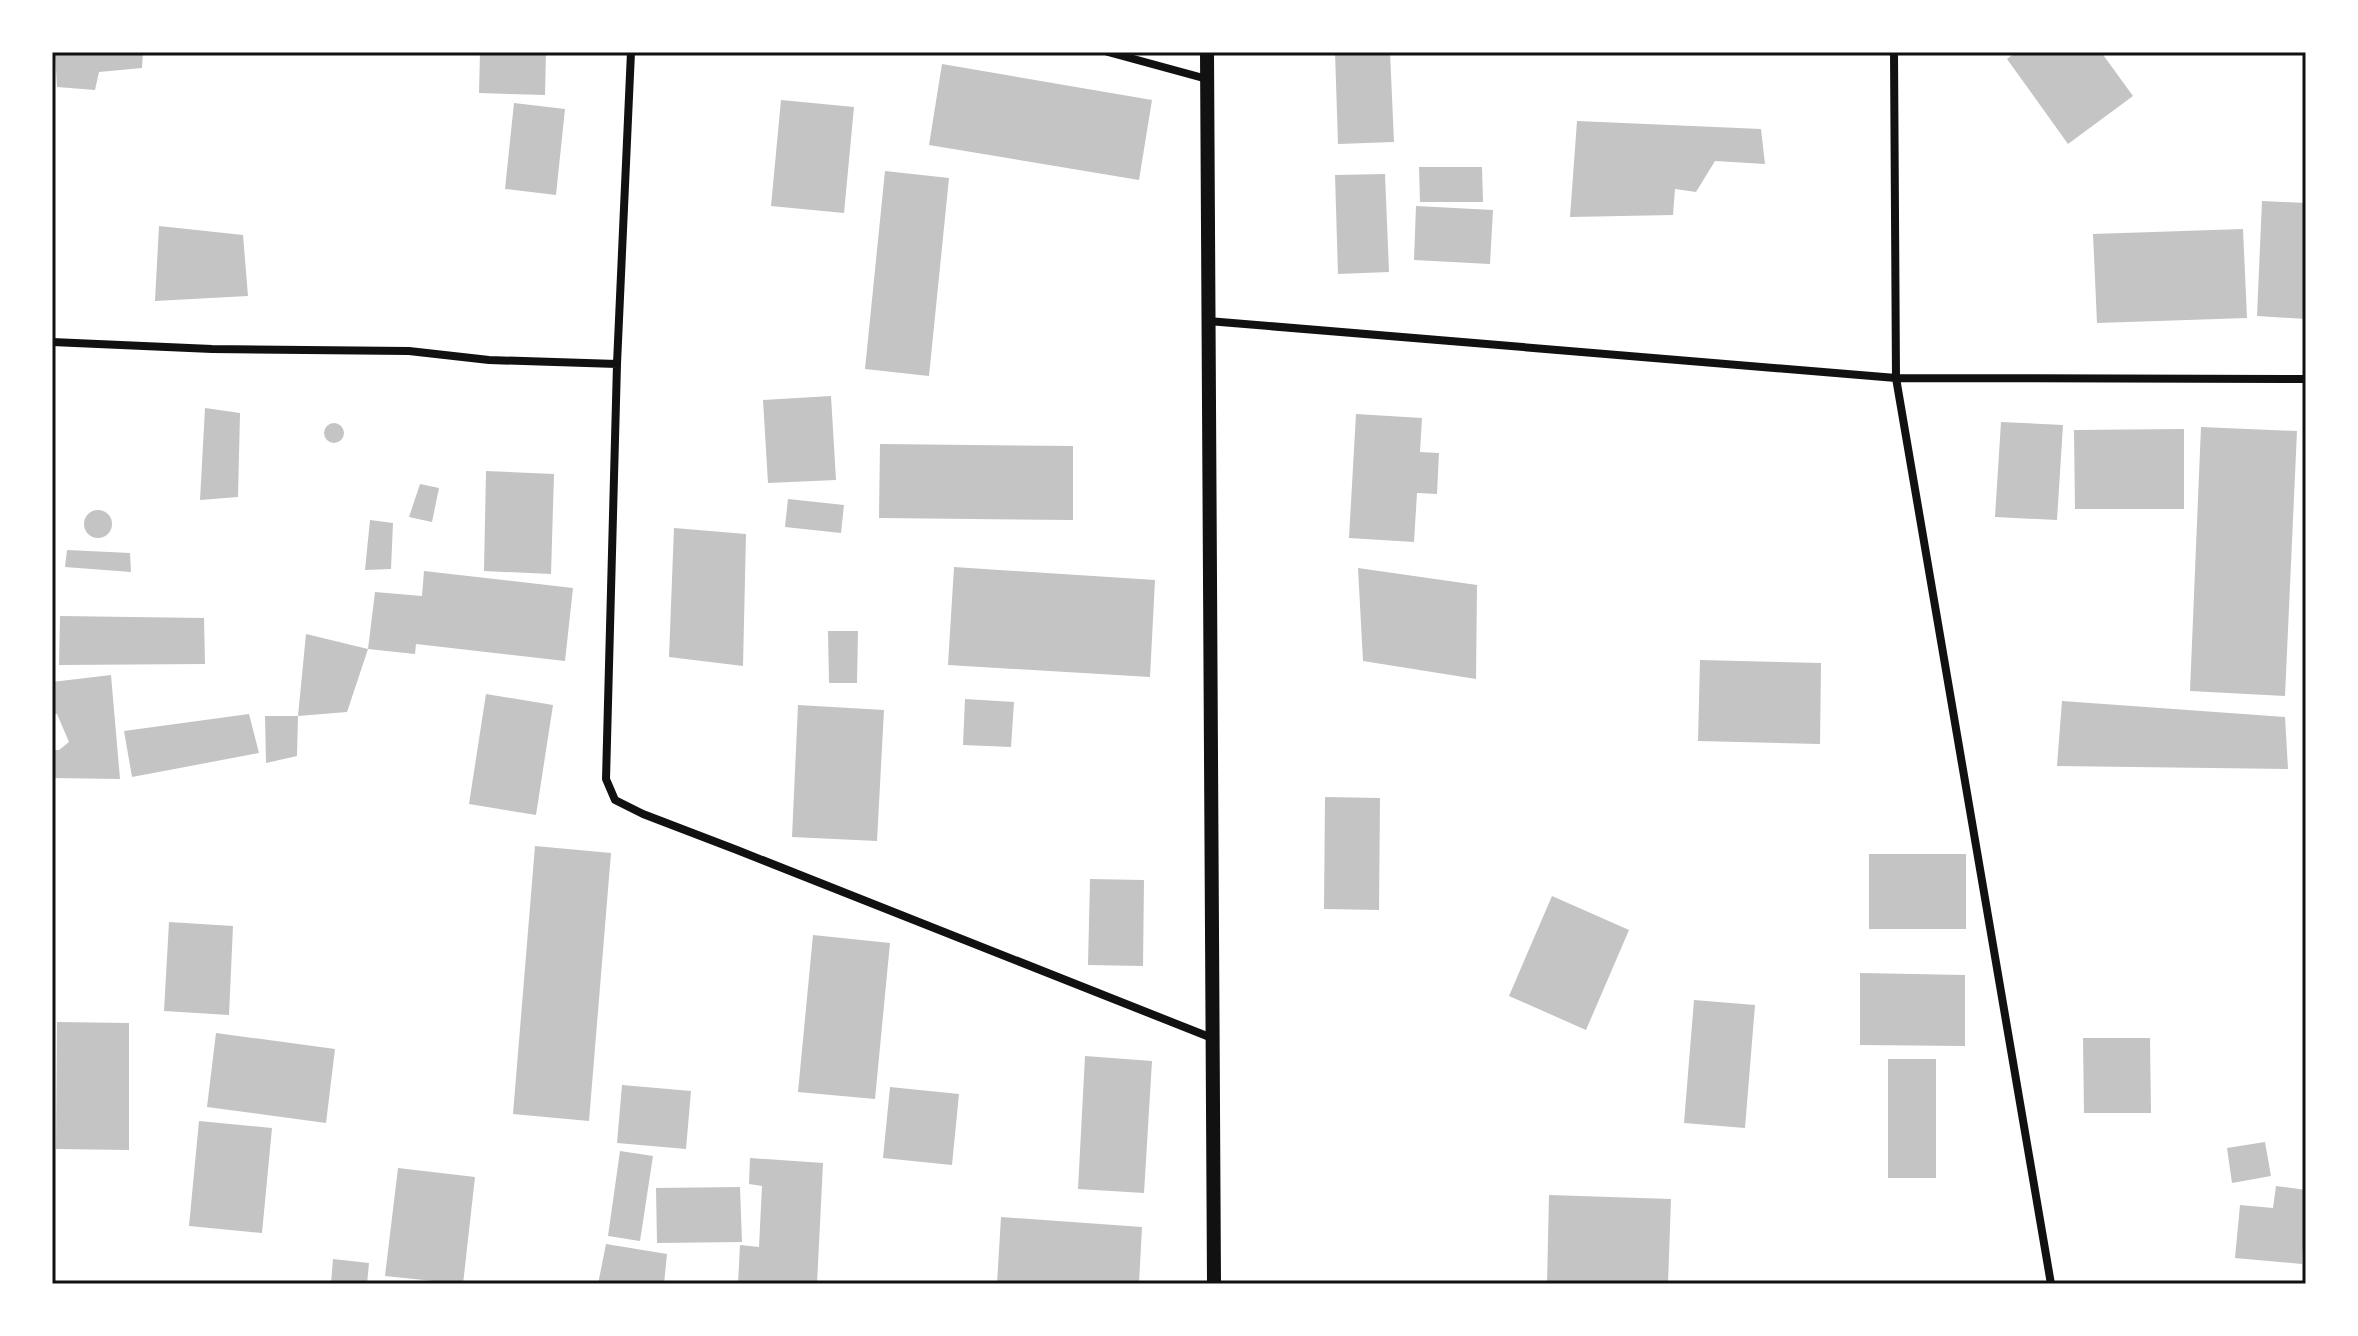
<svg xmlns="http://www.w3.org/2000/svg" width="2358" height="1336" font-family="Barlow,sans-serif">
  <rect width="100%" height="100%" fill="#fff"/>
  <path fill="#c4c4c4" d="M55,52H143L142,68L99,72L95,90L57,87Z
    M480,52H546L545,95L479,93Z
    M1335,52H1390L1394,142L1338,144Z
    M2016,52H2101L2133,96L2068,144L2007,59Z
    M942,64L1152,100L1139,180L929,145Z
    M781,100L854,107L844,213L771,206Z
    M514,103L565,109L556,195L505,189Z
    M1577,121L1761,129L1765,164L1715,161L1696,192L1675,189L1673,215L1570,217Z
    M1419,167H1482L1483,202H1420Z
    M885,171L949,178L929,376L865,369Z
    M1385,174L1389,272L1338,274L1335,175Z
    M2262,201L2306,203V319L2257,316Z
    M1416,206L1493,210L1490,264L1414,260Z
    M159,226L243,235L248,296L155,301Z
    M2243,229L2247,318L2097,323L2093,234Z
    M831,396L836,480L768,483L763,400Z
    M205,408L240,413L238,497L200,500Z
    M1356,414L1422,418L1420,452L1439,453L1437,494L1417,493L1414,542L1349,538Z
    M2001,422L2063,425L2057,520L1995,517Z
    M324 433a10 10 0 1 1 20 0a10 10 0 1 1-20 0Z
    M2201,427L2297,431L2285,696L2190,691Z
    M2184,429V509H2075L2074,430Z
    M880,444L1073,446V520L879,518Z
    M486,471L554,474L551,574L484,571Z
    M420,484L439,488L432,522L409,517Z
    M788,499L844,505L841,533L785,527Z
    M84 524a14 14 0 1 1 28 0a14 14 0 1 1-28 0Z
    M370,520L393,523L391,569L365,570Z
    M674,528L746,534L743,666L669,657Z
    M67,550L130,553L131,572L65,567Z
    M954,567L1155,580L1150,677L948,665Z
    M1358,568L1477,585L1476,679L1363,661Z
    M424,571L573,588L565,661L416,644L415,654L368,649L375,592L422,596Z
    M60,616L204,618L205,664L59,665Z
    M828,631H858L857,683H829Z
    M306,634L368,649L347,712L298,716Z
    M1700,660L1821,663L1820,744L1698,741Z
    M111,675L120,779L52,778V750H59L69,742L57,714H52V682Z
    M486,694L553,705L536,815L469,804Z
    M965,699L1014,702L1011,747L963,745Z
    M2062,701L2285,717L2288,769L2057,766Z
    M798,705L884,710L877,841L792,837Z
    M249,714L259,753L132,777L124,731Z
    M265,716H298L297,756L266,763Z
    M1325,797L1380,798L1379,910L1324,909Z
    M535,846L611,853L589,1121L513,1114Z
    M1869,854H1966V929H1869Z
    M1090,879L1144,880L1143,966L1088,965Z
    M1552,896L1629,930L1586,1030L1509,996Z
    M169,922L233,926L229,1015L164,1011Z
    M813,935L890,943L875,1099L798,1092Z
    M1860,973L1965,975V1046L1860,1045Z
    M1694,1000L1755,1005L1745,1128L1684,1123Z
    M57,1022L129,1023V1150L56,1149Z
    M216,1033L335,1049L326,1123L207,1107Z
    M2083,1038H2150L2151,1113H2084Z
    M1085,1056L1152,1061L1144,1193L1078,1189Z
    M1888,1059H1936V1178H1888Z
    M622,1085L691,1091L686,1149L617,1143Z
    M890,1087L959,1094L952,1165L883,1158Z
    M199,1121L272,1128L262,1233L189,1226Z
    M2265,1142L2271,1176L2232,1183L2227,1148Z
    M620,1151L653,1156L640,1241L608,1236Z
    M750,1158L823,1163L817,1284H738L740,1245L759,1247L762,1186L749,1184Z
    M398,1168L475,1177L463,1284L385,1276Z
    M2276,1186L2306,1190L2302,1264L2235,1258L2240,1205L2273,1208Z
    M740,1187L742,1242L657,1243L656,1188Z
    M1549,1195L1671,1199L1668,1284H1547Z
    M1001,1217L1142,1227L1139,1284H997Z
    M606,1244L667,1254L664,1284H598Z
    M333,1259L369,1263L367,1284H331Z"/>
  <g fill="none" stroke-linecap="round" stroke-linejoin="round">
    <path stroke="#111" stroke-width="8" d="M631,52L617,364L606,779L615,800L643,814L737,850L1212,1038
      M1108,52L1207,79
      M1894,52L1896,378L2051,1284
      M1208,321L1896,378L2306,379
      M52,342L212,349L409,351L489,360L617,364"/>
    <path stroke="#111" stroke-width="14" d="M1207,52L1214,1284"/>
  </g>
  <rect width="2358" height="1336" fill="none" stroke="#ffffff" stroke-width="108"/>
  <rect x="54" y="54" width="2250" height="1228" fill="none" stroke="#111" stroke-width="3"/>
</svg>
